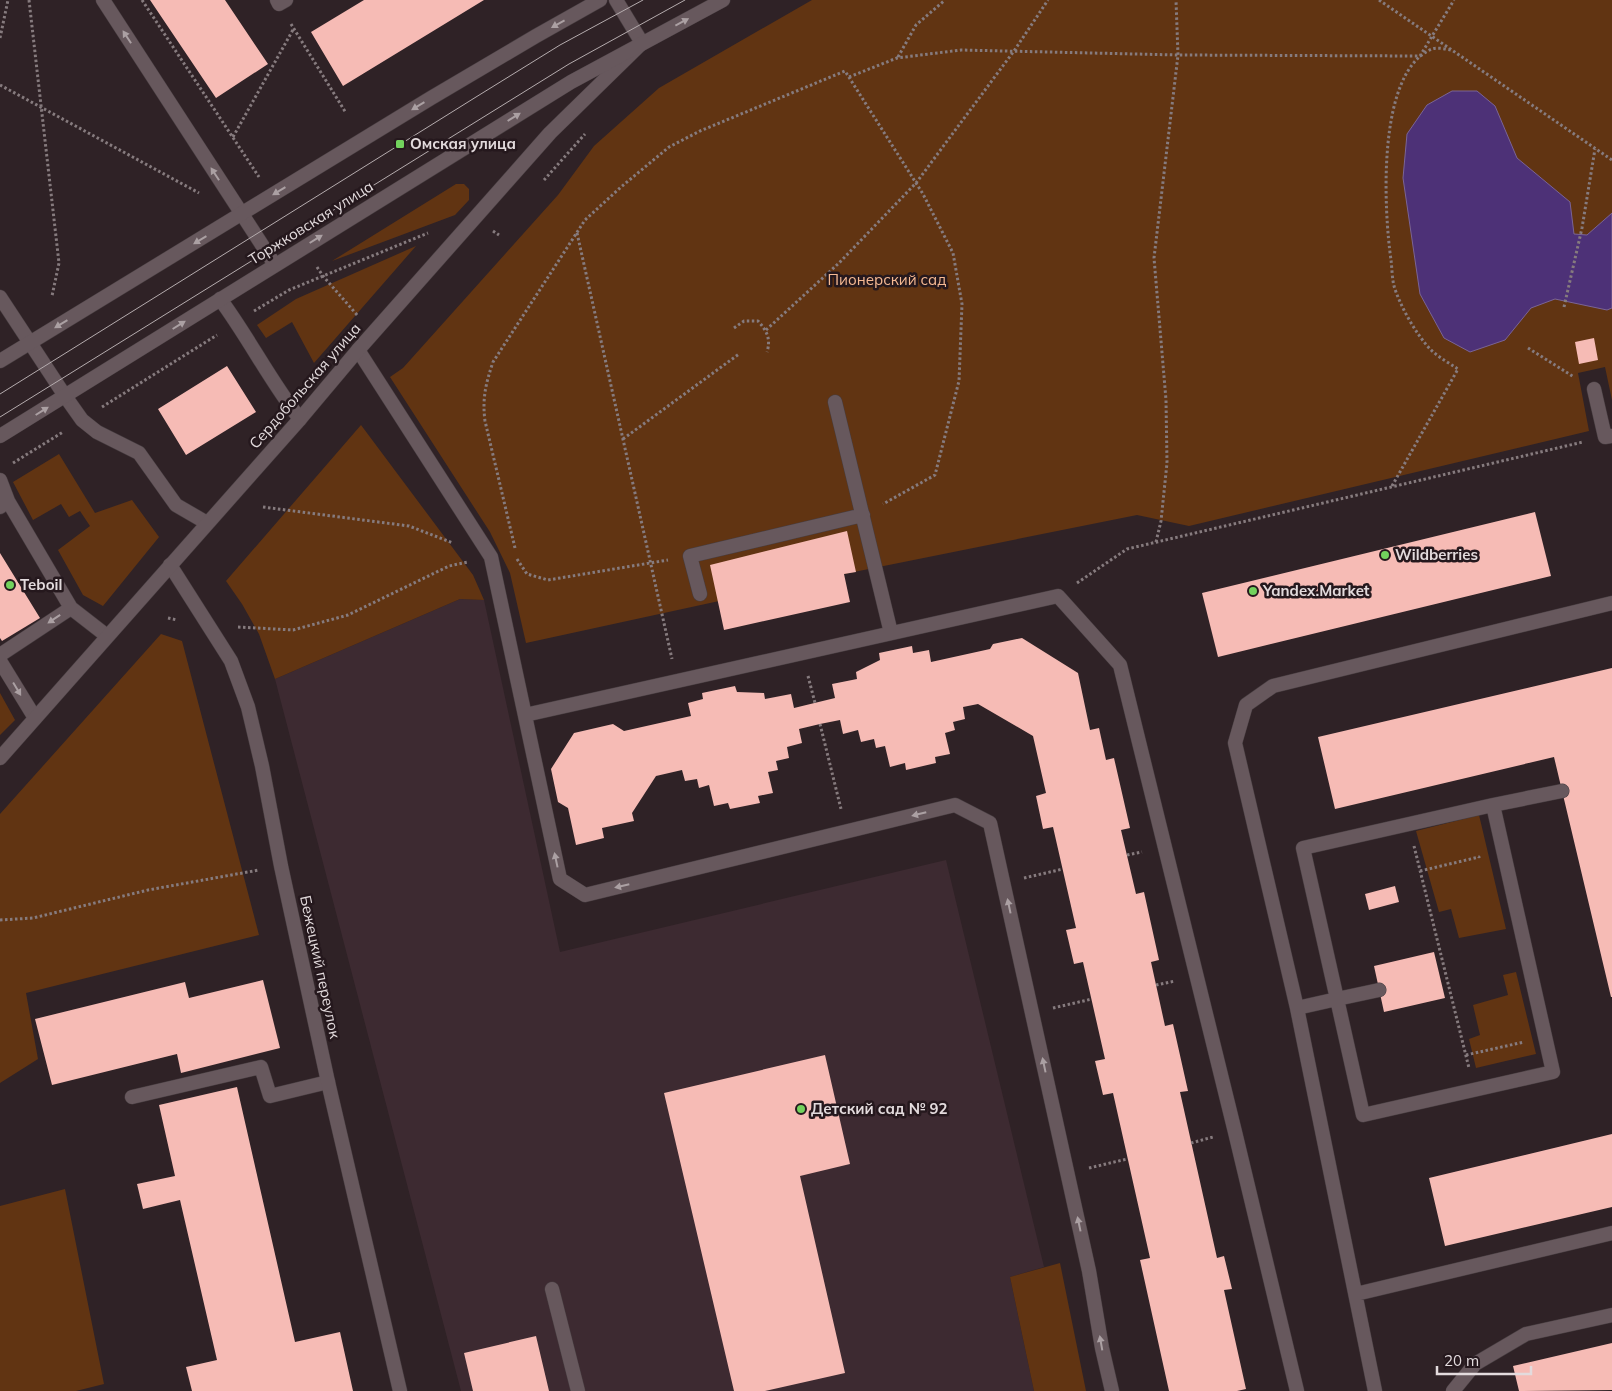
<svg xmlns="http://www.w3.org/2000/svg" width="1612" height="1391" font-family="Mulish,sans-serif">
  <rect width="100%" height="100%" fill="#2f2226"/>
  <path fill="#3d2a31" d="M460,599L484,600L560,952L946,860L1044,1267L1010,1277L1034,1391H461L275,679Z"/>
  <path fill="#613412" d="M812,0H1612V400L1605,367L1578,373L1589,431L1189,526L1137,515L844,574L526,643L510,573L490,532L390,377L403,368L558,195L594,146L659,88Z
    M456,184H464L469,189V200L455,215L332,261Z
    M416,246L314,363L292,322L266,338L257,325L296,299Z
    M361,425L473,575L484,600L460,599L275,679L259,634L242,604L226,581Z
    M59,454L95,513L132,500L159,537L103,606L83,595L58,550L90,526L80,511L69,517L61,504L33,520L13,482Z
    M161,634L182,641L259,935L26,993L38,1059L0,1083V814Z
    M0,693L15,720L0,735Z
    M1479,815L1506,929L1459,938L1451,909L1439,912L1416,831Z
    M1516,972L1536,1054L1476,1068L1469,1039L1480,1035L1473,1005L1508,995L1503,975Z
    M65,1189L104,1384L76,1391H0V1206Z
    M1060,1263L1086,1391H1034L1010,1277Z"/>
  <path fill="#4d3177" stroke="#7a6496" d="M1452,91H1477L1495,106L1517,158L1570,202L1574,234L1587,235L1612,213V308L1607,310L1555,299L1531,308L1505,340L1470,352L1444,338L1420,294L1403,178L1407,134L1427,105Z"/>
  <path fill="#f6bbb5" d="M150,0H225L268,64L216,98Z
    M364,0H484L343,86L311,32Z
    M1594,338L1598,360L1579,364L1575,342Z
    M227,366L256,412L186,455L158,409Z
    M1535,512L1551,576L1218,657L1202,593Z
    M847,531L856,572L844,574L850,602L724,630L710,565Z
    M0,553L40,618L2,641L0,638Z
    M1022,638L1078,673L1090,730L1099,728L1106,760L1114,758L1130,828L1121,830L1136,894L1144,892L1159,960L1151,962L1165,1026L1173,1024L1188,1091L1180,1092L1217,1258L1224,1256L1232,1289L1224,1290L1246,1389L1237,1391H1169L1140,1260L1150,1258L1113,1093L1103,1095L1095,1061L1105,1059L1083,962L1074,964L1066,930L1076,928L1053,827L1043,829L1036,796L1046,793L1033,736L978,704L963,707L965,719L953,722L955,730L945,733L950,754L935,757L936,763L906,770L905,763L890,767L885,746L876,748L874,739L861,742L858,730L843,734L840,720L820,724L799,729L802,743L787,747L789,758L776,761L778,770L768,772L773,793L758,796L760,803L730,809L728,803L714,806L709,785L699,788L697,779L685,781L682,770L656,776L632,813L634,821L602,828L604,838L576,845L568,808L558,802L551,769L574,733L613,724L624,731L691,716L688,703L703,699L702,693L735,686L737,692L764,693L765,699L791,694L794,708L835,698L832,684L857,679L856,672L880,660L879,653L912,646L913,653L929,650L931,662L990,649L993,644Z
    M1612,668V997H1611L1554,757L1335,809L1318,737Z
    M1395,886L1399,902L1369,910L1365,894Z
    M1434,952L1445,998L1384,1012L1374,966Z
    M263,980L280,1048L181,1073L177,1054L52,1085L35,1019L185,982L189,998Z
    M825,1055L850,1164L800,1176L845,1373L765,1391H734L664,1093Z
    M237,1087L295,1342L340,1332L353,1391H192L186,1367L217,1360L180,1200L143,1209L137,1184L175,1176L159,1105Z
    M1612,1134V1207L1445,1246L1429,1178Z
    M536,1336L549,1391H473L464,1353Z
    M1612,1343V1390L1519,1391L1513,1366Z"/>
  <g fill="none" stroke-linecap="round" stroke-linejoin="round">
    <g stroke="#473d40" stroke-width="15">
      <path id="service" d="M277,0L279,4L286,0
        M220,299C249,338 270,381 300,419
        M358,350L491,557L560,879L585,895L955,805L990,823L1089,1271L1102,1348L1112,1391
        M1594,389L1605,437L1612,436
        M65,396L82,420L97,432L139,453L176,505L207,523
        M835,402L891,633
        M0,480L8,501L0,507
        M8,501L71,608
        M700,594L690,556L863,515
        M0,655L71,608L107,636
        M0,661L35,718
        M525,715L1058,596L1120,665L1235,1132L1297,1391
        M1493,805L1562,791
        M1297,1008L1337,999L1363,1115L1553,1072L1493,805L1303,848L1337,999L1379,990
        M132,1097L261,1067L270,1096L328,1082
        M552,1289L578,1391
        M1356,1294L1612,1233
        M1375,1391L1297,1008L1235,743L1246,705L1273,686L1612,603
        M1453,1391L1475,1364L1526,1334L1612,1315"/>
    </g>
    <g stroke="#473d40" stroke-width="15">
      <path id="minor" d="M103,0L275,265
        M0,297L65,396
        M170,565L231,661L248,707L262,766L281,866L328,1082L400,1391"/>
    </g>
    <g stroke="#473d40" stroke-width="15">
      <path id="tertiary" d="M0,758L300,419L358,350L550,133L642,43L616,0"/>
    </g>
    <g stroke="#473d40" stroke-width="15">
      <path id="secondary" d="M0,361L431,98L536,36L600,0
        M0,436L571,82L723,0"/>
    </g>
    <path stroke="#867b7e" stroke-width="3" stroke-dasharray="2.5 2.5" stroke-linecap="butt" d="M29,0L59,263L52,296
      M142,0L259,177
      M1379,0L1612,160
      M291,24L346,113
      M0,38L8,0
      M898,57L916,25L945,0
      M849,77L897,58L961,50L1178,55L1420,56L1454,0
      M0,85L199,193
      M233,137L294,28
      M544,180L585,134
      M493,231L499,235
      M577,233L672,659
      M317,267L323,276L358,316
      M1564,307L1582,228L1595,149
      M254,311L289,290L428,233
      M734,328L744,321H758C767,331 771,339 767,352
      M766,330L839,263L916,183L1014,51L1048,0
      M1528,348L1574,377
      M102,407L217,335
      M623,439L739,354
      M13,463L63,432
      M1392,486L1458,369C1449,363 1438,357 1430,349C1416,334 1400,306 1394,286C1392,278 1392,268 1391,260C1384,211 1376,72 1432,49C1437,47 1445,49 1451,50
      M263,507L409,526L453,543
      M1156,542L1161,521L1167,463L1166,400L1154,258L1178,55L1176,0
      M515,548L485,421C482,398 486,383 493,362L585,220L621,187L669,147L700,131L845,71L923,194L953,253L962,304L959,381L935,475L883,504
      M517,559L527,574L548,580L668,560
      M1077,583L1127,549L1583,442
      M168,618L177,620
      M238,627L293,630L348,615L449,566L468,562
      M808,676L815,703
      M820,724L841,809
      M1414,846L1469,1068
      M1127,855L1142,852
      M1420,871L1479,857V858
      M1024,878L1063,869
      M0,920L33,918L148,890L259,870
      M1156,985L1175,981
      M1053,1008L1092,999
      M1466,1055L1524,1042
      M1191,1143L1213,1137
      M1089,1168L1127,1159"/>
    <use href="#service" stroke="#67585d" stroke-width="14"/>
    <use href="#minor" stroke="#67585d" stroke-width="14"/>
    <use href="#tertiary" stroke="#67585d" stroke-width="14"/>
    <use href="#secondary" stroke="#67585d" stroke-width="14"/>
    <path stroke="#b5acae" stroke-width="1" d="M0,394L476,97L560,45L643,0
      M0,417L569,64L685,0"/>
  </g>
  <defs><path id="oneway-solid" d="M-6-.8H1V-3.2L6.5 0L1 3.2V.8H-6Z" transform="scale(1.25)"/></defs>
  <g fill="#aba0a3">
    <use href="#oneway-solid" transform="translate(682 22) rotate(-28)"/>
    <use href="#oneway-solid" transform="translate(558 24) rotate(151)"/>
    <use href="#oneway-solid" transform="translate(127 37) rotate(-123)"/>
    <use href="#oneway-solid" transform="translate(418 106) rotate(149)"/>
    <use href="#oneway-solid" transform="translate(514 117) rotate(-32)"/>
    <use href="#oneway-solid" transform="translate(215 174) rotate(-123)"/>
    <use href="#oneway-solid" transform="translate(279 191) rotate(149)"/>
    <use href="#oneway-solid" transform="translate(316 239) rotate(-32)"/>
    <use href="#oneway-solid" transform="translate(200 240) rotate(149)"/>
    <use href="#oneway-solid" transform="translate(61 324) rotate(149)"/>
    <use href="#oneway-solid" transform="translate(179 325) rotate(-32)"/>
    <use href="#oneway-solid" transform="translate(42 411) rotate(-32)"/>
    <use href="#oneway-solid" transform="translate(54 619) rotate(146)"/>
    <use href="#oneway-solid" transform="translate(17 689) rotate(59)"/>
    <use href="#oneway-solid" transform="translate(919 814) rotate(166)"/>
    <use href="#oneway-solid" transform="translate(556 860) rotate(-102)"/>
    <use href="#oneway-solid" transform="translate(622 886) rotate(167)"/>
    <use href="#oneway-solid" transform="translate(1009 906) rotate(-102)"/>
    <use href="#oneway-solid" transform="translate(1044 1065) rotate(-102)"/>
    <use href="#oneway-solid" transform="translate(1079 1224) rotate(-102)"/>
    <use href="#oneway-solid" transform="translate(1101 1343) rotate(-100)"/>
  </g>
  <g fill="#72d25d" stroke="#25181d" stroke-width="2">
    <rect x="395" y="139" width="10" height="10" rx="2.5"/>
    <circle cx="1385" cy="555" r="5"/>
    <circle cx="10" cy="585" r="5"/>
    <circle cx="1253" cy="591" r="5"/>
    <circle cx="801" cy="1109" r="5"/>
  </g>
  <g text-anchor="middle" stroke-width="5" stroke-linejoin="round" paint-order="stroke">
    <g font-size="15" font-weight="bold" fill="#e3dbdd" stroke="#25181d" text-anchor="start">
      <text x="410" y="149">Омская улица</text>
      <text x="1395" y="560">Wildberries</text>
      <text x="20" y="590">Teboil</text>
      <text x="1263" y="596">Yandex.Market</text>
      <text x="811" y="1114">Детский сад № 92</text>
    </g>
    <g font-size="15" fill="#e3dbdd" stroke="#25181d">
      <text transform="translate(311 223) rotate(-32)" y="5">Торжковская улица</text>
      <text transform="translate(305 386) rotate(-49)" y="5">Сердобольская улица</text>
      <text transform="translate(320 967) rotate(78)" y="5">Бежецкий переулок</text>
    </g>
    <g font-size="15" fill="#f7ba93" stroke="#25181d">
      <text x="887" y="285">Пионерский сад</text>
    </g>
  </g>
  <path d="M1437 1366v8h94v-8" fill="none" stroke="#e3dbdd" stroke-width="2.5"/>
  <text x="1444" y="1366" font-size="15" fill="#e3dbdd" stroke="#25181d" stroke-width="4" paint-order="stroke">20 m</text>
</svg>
